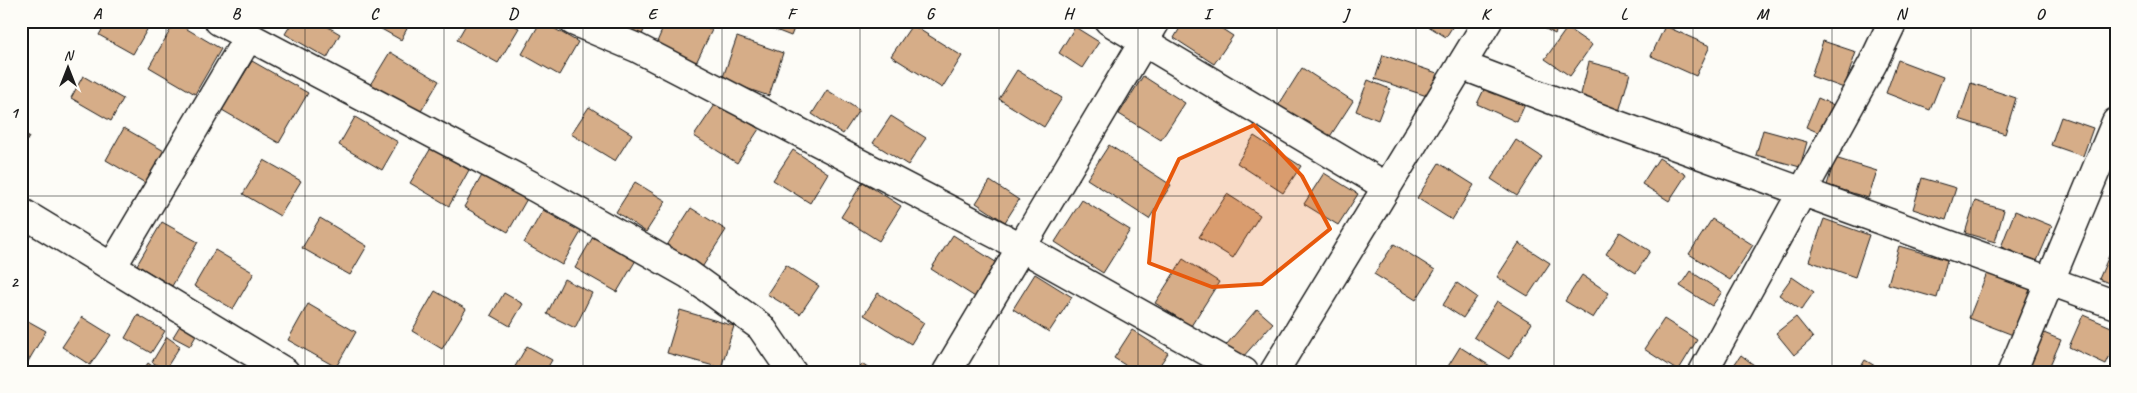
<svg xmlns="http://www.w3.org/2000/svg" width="2137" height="393" font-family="Caveat,sans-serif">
  <rect width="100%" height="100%" fill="#fdfcf7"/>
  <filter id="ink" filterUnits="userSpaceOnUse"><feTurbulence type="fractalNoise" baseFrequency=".02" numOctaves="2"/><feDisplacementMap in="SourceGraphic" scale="10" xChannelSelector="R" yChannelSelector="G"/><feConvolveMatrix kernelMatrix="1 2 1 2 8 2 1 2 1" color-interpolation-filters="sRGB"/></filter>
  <g filter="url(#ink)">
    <path fill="#d6ad88" stroke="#1c1c1c" d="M107,21H152L133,54L99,35Z
      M293,21H318L340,34L327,58L285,34Z
      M379,21H411L401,40L376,26Z
      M468,21H506L519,28L498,63L457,40Z
      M541,21L578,42L559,75L522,54Z
      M597,21H647L641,38Z
      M666,21H692L712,30L694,67L654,49Z
      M753,21H797L791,36Z
      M1184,21H1210L1233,36L1214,64L1174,38Z
      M1420,21H1456L1446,37Z
      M1531,21H1561L1555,34Z
      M175,22L221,49L195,94L149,67Z
      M912,25L962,56L942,88L891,56Z
      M1665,26L1710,46L1696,76L1651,56Z
      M1075,27L1099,42L1082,68L1059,53Z
      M1567,28L1592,45L1570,76L1545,59Z
      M737,37L783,53L769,96L722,80Z
      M1823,41L1856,52L1844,88L1811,76Z
      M390,52L439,81L420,113L370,85Z
      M1383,55L1437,73L1430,97L1375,79Z
      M1898,60L1943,77L1930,110L1886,93Z
      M252,61L308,93L279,143L222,110Z
      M1589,62L1630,73L1619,112L1579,102Z
      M1302,68L1353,101L1329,138L1278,106Z
      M1017,70L1062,98L1044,127L999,99Z
      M83,76L123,99L111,121L71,98Z
      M1143,76L1185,103L1161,140L1119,114Z
      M1368,80L1390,89L1378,120L1356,111Z
      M1487,83L1527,100L1517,122L1477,104Z
      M1971,83L2016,98L2005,134L1959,119Z
      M827,90L859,110L843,134L812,114Z
      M1818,98L1836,106L1824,135L1806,127Z
      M717,102L759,129L737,163L694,136Z
      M589,107L632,134L615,161L571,134Z
      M891,116L926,138L908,165L873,143Z
      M355,117L398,142L382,170L339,145Z
      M2061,117L2093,128L2083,156L2051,145Z
      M124,128L166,152L147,184L106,160Z
      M1763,130L1807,142L1800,167L1756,155Z
      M21,132L29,137L21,151Z
      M1254,136L1301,166L1283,193L1237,163Z
      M1516,140L1542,157L1517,196L1491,179Z
      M1109,145L1171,185L1149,219L1087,179Z
      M431,148L469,170L449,206L410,183Z
      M793,150L828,173L810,203L773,180Z
      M1659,158L1686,175L1669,201L1642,184Z
      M1835,158L1877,171L1868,198L1827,185Z
      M264,160L301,181L280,216L243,194Z
      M1439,163L1474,185L1452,220L1417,198Z
      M484,172L528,197L508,232L464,207Z
      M1324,173L1358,194L1338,225L1304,204Z
      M1922,178L1956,188L1946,220L1913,209Z
      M990,181L1019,200L1005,222L976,203Z
      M635,182L666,201L646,232L616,212Z
      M863,182L901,206L879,241L841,217Z
      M1227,194L1260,215L1233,258L1199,237Z
      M1082,200L1130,230L1103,273L1055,242Z
      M1975,201L2004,210L1995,242L1965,233Z
      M691,208L726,230L701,269L666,247Z
      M543,210L581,232L562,265L524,243Z
      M2015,211L2052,226L2037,261L2001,247Z
      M320,218L367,246L350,275L302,248Z
      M1712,219L1753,245L1730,280L1689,254Z
      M1824,219L1869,235L1855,277L1809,261Z
      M162,222L198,242L172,286L137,265Z
      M597,230L639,255L617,292L575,268Z
      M1620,232L1650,251L1636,273L1606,254Z
      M953,235L1002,266L980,300L931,269Z
      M21,236L28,240L21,252Z
      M2115,242H2116V286L2099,279Z
      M1519,243L1550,263L1528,296L1497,277Z
      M1394,244L1435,270L1416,300L1374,274Z
      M1899,246L1947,260L1937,298L1888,284Z
      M215,250L254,273L233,309L194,286Z
      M1183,259L1219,282L1191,326L1155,303Z
      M786,265L819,286L800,314L767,294Z
      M1690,271L1722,292L1712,306L1680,286Z
      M1987,273L2031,290L2013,335L1969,318Z
      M1035,274L1072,297L1049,332L1013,309Z
      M1582,275L1609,293L1593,318L1565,301Z
      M1792,277L1814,292L1801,310L1779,295Z
      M564,279L592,293L575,328L547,314Z
      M1457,283L1477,297L1463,318L1443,305Z
      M435,291L466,309L442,349L412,331Z
      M504,293L523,304L510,326L491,315Z
      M878,293L924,323L911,344L864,315Z
      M1497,301L1532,323L1509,359L1474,337Z
      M308,304L356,332L336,367L288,340Z
      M1257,309L1273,323L1242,358L1226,345Z
      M680,310L734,326L721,368L667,353Z
      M187,314L203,324L190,346L173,337Z
      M138,315L165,331L151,353L125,338Z
      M2083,315L2116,329V342L2106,364L2069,347Z
      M21,317L46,331L26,365L21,363Z
      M82,317L111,335L90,365L62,347Z
      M1796,317L1813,338L1794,355L1776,333Z
      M1664,319L1697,340L1678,371L1644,349Z
      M1132,330L1168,353L1155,372H1136L1114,358Z
      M2039,331L2061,340L2047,372H2021Z
      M167,337L180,346L165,370L152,362Z
      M527,346L552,360L545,372L513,370Z
      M1460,347L1498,371L1497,372H1454L1447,368Z
      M1741,355L1763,372H1729Z
      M1865,360L1885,372H1858Z
      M148,363L160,372H142Z
      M862,364L873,372H857Z
      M102,367L110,372H99Z"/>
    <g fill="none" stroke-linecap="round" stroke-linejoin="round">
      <g stroke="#1c1c1c" stroke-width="31">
        <path id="street" d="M219,21L536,188L688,274L761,327L792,372
          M573,21L637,48L1021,247L1244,372
          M1109,21L1387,187
          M1461,65L1618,125L2116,305
          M21,212L285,372
          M112,267L249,36
          M947,372L1156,21
          M1274,372L1488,21
          M1703,372L1873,63L1893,21
          M2012,372L2116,122"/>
      </g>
      <use href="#street" stroke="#fdfcf7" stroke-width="28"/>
    </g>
  </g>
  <path fill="#e8590c" fill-opacity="0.2" stroke="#e8590c" stroke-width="4" stroke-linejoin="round" d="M1254,125L1302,176L1330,229L1262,284L1212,287L1149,263L1154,212L1179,159Z"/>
  <path fill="none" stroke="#1c1c1c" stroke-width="1" stroke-opacity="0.55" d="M166,21V372M305,21V372M444,21V372M583,21V372M722,21V372M860,21V372M999,21V372M1138,21V372M1277,21V372M1416,21V372M1554,21V372M1693,21V372M1832,21V372M1971,21V372M21,196H2116"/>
  <rect width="2137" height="393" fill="none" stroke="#fdfcf7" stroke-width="55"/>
  <g transform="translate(68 68)" stroke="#fdfcf7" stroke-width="4" paint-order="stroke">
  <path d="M0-4L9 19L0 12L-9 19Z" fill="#1c1c1c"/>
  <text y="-8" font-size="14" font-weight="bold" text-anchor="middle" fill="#1c1c1c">N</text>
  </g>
  <rect x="28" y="28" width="2082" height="338" fill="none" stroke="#1c1c1c" stroke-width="2"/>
  <g font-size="16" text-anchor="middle" font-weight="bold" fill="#1c1c1c">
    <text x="97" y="19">A</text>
    <text x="236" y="19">B</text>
    <text x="374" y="19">C</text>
    <text x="513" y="19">D</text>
    <text x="652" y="19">E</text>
    <text x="791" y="19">F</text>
    <text x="930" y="19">G</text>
    <text x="1068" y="19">H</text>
    <text x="1207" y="19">I</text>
    <text x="1346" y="19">J</text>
    <text x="1485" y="19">K</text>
    <text x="1624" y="19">L</text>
    <text x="1762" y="19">M</text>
    <text x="1901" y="19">N</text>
    <text x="2040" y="19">O</text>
    <text x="14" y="118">1</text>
    <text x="14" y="287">2</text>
  </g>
</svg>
